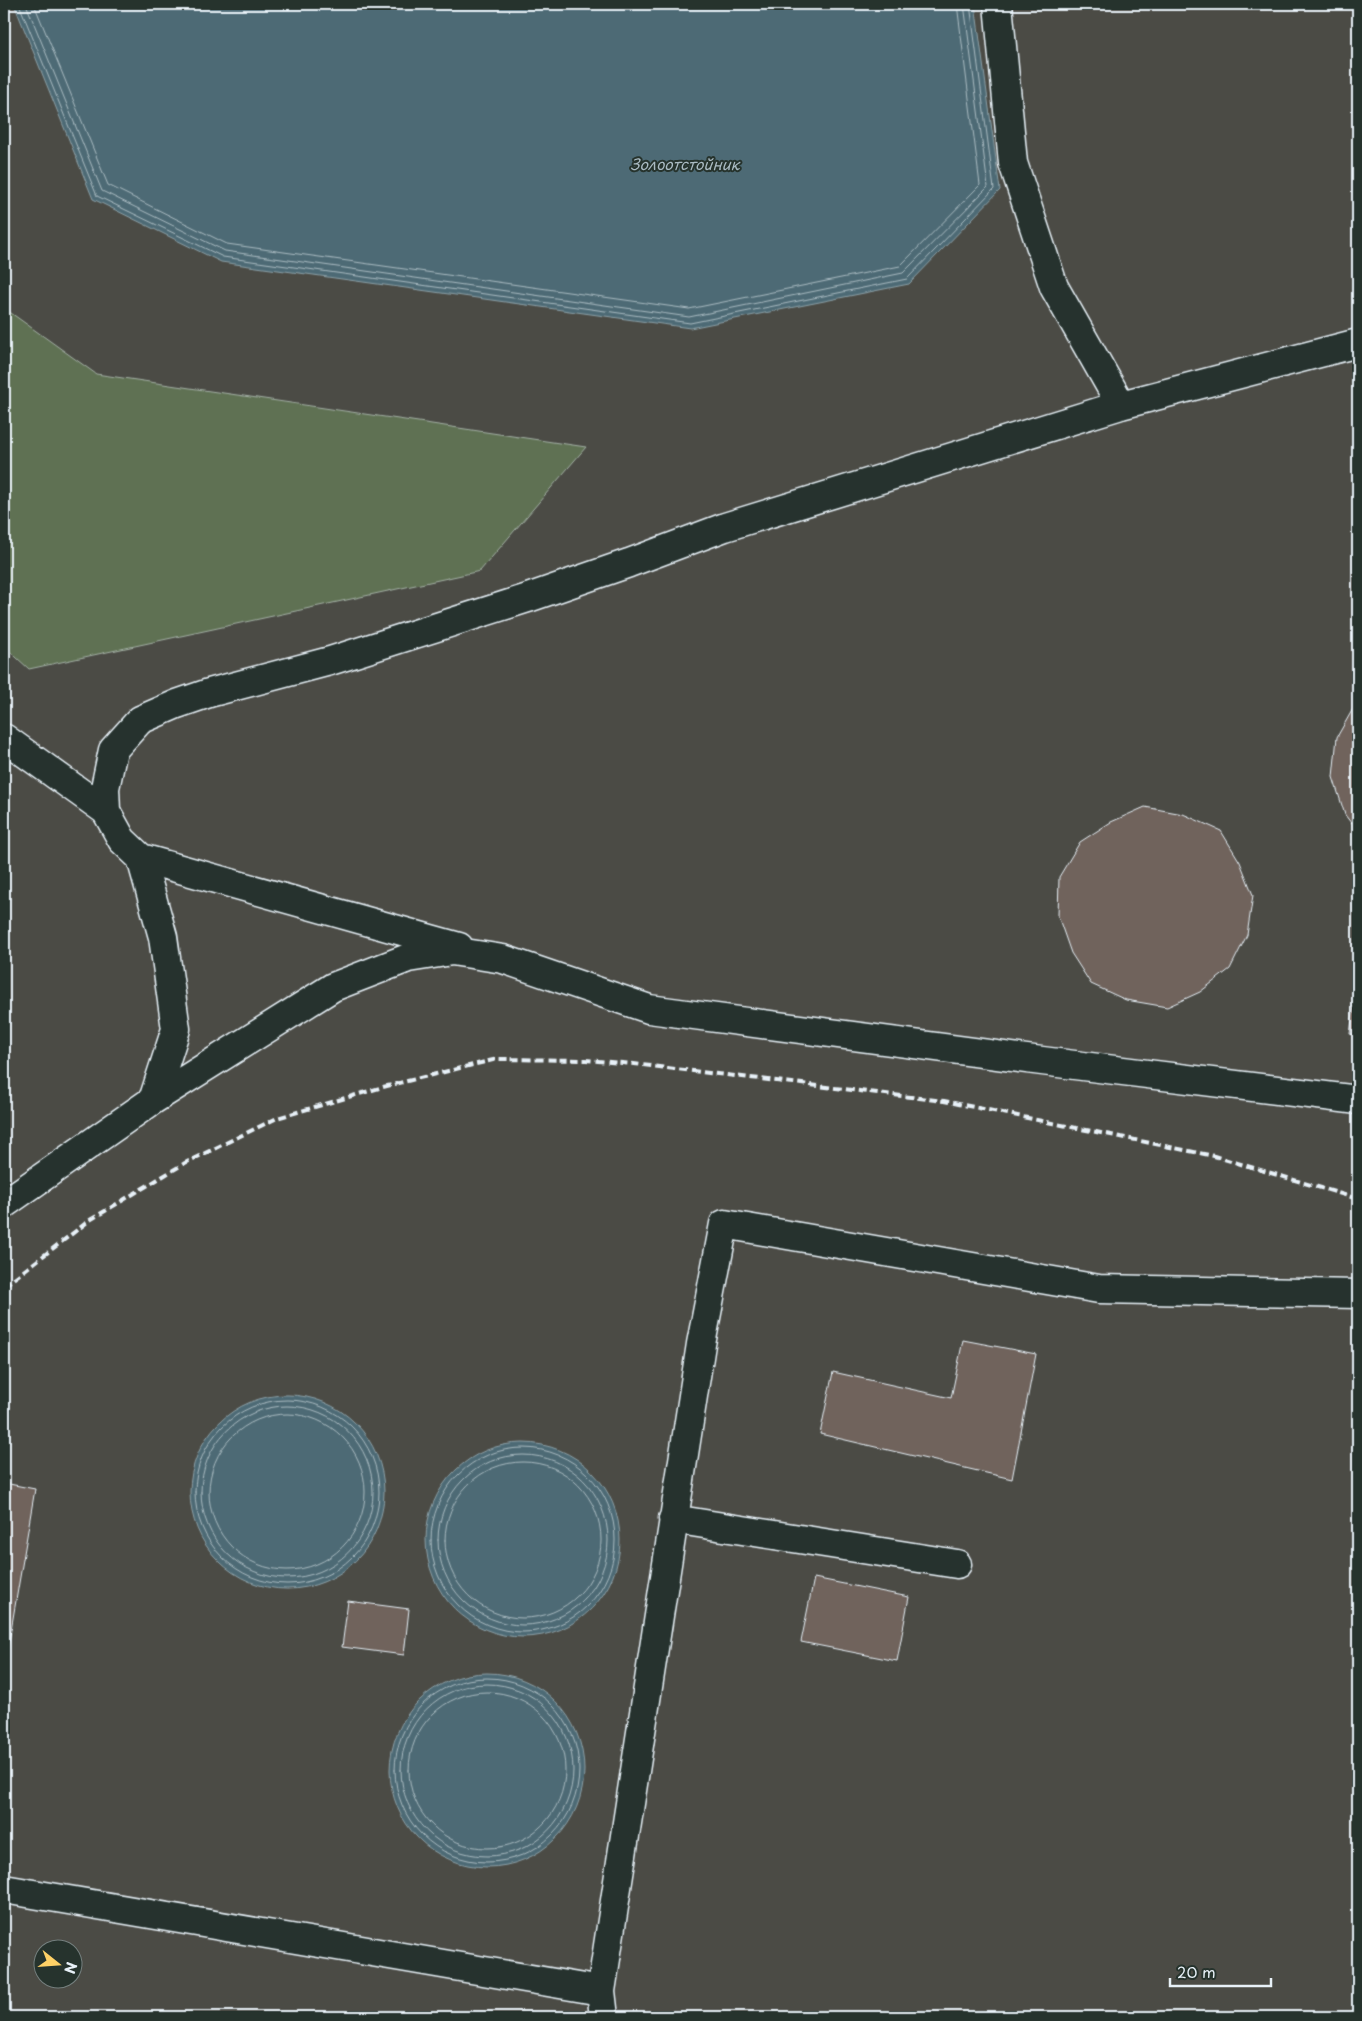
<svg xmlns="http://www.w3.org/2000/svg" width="1362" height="2021" font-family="'Playpen Sans',sans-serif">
  <rect width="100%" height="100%" fill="#3c413b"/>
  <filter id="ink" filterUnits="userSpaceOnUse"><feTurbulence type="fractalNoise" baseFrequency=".02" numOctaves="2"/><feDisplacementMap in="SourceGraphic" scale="10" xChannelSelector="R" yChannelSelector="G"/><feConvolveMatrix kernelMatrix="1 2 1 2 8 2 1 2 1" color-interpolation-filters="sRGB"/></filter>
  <g filter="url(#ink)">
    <path fill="#4b4b45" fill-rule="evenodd" d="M4,4H1358V2017H4ZM42,1948H72V1978H42Z"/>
    <path fill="#5f7153" stroke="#a4b1a6" d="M4,308L96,374L586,447L480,571L29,669L4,646Z"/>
    <path fill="#4e6b74" stroke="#8ca1a9" d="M14,4H975L1000,190L909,284L690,328L221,262L93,199Z
      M190 1492a97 97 0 1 1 194 0a97 97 0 1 1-194 0Z
      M426 1540a97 97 0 1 1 194 0a97 97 0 1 1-194 0Z
      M390 1770a97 97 0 1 1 194 0a97 97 0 1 1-194 0Z"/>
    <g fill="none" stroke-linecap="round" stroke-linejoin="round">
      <path stroke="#aabbc3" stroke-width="1" d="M19,4L97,196L223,257L690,323L907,279L994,189L970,4
        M26,4L102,191L225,251L689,317L903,273L988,187L964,4
        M34,4L108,185L227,244L689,309L900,266L980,185L957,4
        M195 1492a92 92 0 1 1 184 0a92 92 0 1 1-184 0Z
        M201 1492a86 86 0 1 1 172 0a86 86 0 1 1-172 0Z
        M209 1492a78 78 0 1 1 156 0a78 78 0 1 1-156 0Z
        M431 1540a92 92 0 1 1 184 0a92 92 0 1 1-184 0Z
        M438 1540a85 85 0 1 1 170 0a85 85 0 1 1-170 0Z
        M445 1540a78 78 0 1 1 156 0a78 78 0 1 1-156 0Z
        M395 1770a92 92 0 1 1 184 0a92 92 0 1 1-184 0Z
        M401 1770a86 86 0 1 1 172 0a86 86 0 1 1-172 0Z
        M409 1770a78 78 0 1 1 156 0a78 78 0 1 1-156 0Z"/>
    </g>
    <path fill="#6f635c" stroke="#e8f1f8" d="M1358,700V832L1345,815L1333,777L1337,737Z
      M1145,807L1183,814L1221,831L1240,862L1253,895L1247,935L1230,969L1200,992L1167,1007L1126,1000L1091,984L1071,953L1058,916L1059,877L1080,842L1111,822Z
      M1358,976V1035L1350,1034Z
      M963,1340L1036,1354L1012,1479L820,1434L833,1372L951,1398Z
      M4,1483L35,1489L4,1671Z
      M814,1578L909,1597L897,1661L801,1642Z
      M348,1601L409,1609L404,1655L342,1647Z"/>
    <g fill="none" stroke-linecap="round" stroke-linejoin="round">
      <g stroke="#e8f1f8" stroke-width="31">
        <path id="minor" d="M998,4L1013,163L1054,287L1121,405
          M4,738L106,811
          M141,858L459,947
          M153,1100L333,987L408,958L452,951L503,959L649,1009L1042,1061L1358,1100
          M4,1204L153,1100L176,1029L163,937L141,858L122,840L106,811L105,788L113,750L140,720L177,704L209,693L330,661L528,598L629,563L725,527L1121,405L1358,343
          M673,1519L957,1564
          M4,1889L601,1991L604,2017
          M601,1991L701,1344L724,1224L1099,1289L1358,1294"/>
      </g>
      <use href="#minor" stroke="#26332d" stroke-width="28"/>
      <path stroke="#e8f1f8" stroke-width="4" stroke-dasharray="8 4" stroke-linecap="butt" d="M4,1286L90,1220L185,1163L277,1118L383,1087L497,1059L586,1060L634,1064L944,1101L1214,1156L1358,1199"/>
    </g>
  </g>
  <g text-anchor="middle" stroke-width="4" stroke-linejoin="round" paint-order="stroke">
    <g font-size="15" font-style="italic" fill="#aabbc3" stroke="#26332d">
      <text x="685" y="170">Золоотстойник</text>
    </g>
  </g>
  <rect width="1362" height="2021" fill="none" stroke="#26332d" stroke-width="20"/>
  <rect x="10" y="10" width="1342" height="2001" fill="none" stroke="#e8f1f8" stroke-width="2" filter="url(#ink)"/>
  <g transform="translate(58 1964) rotate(107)"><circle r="24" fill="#26332d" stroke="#747f7e"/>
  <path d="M0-4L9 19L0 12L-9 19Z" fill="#ffd166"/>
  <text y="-8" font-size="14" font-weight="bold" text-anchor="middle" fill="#e8f1f8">N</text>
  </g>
  <path d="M1170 1978v8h101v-8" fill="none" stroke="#e8f1f8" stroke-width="2.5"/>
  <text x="1177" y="1978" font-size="15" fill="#e8f1f8" stroke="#26332d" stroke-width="4" paint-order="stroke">20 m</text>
</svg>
